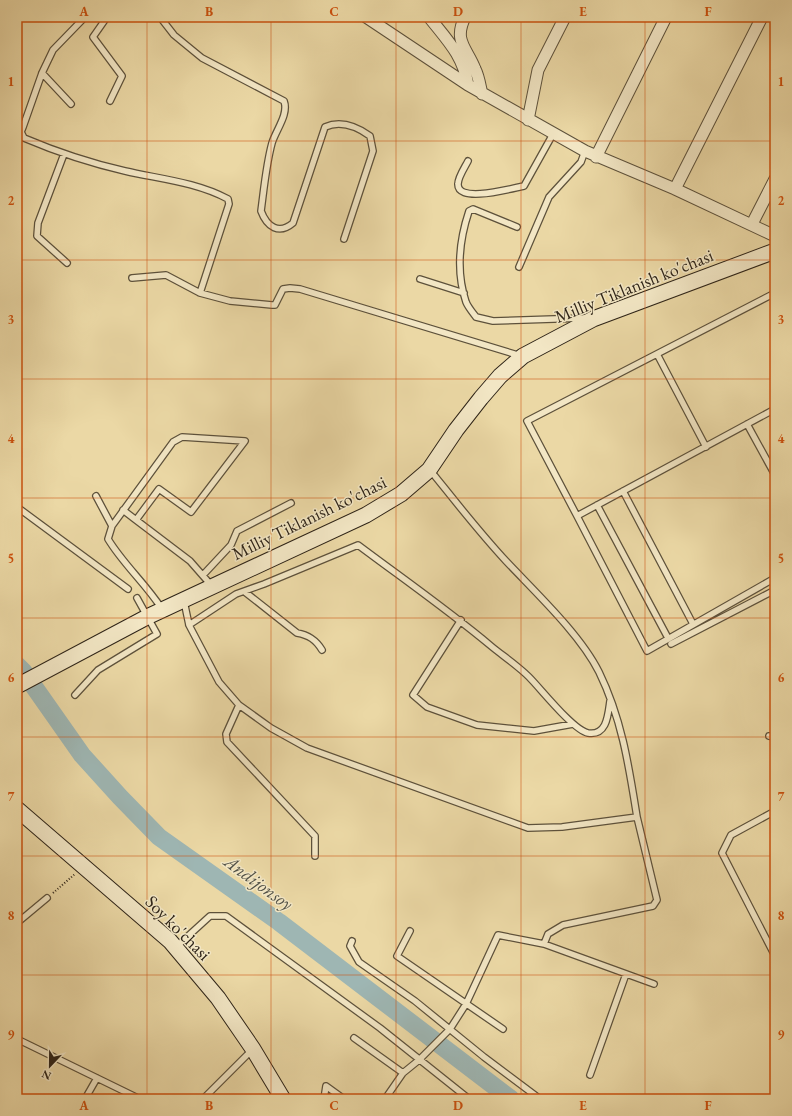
<svg xmlns="http://www.w3.org/2000/svg" width="792" height="1116" font-family="'EB Garamond',serif">
  <rect width="100%" height="100%" fill="#ebd8a5"/>
  <filter id="stains"><feTurbulence type="fractalNoise" baseFrequency=".005" numOctaves="4"/><feColorMatrix values="0 0 0 0 .2 0 0 0 0 .09 0 0 0 0 .02 0 0 0 .5 -.17"/></filter>
  <radialGradient id="worn" r=".72"><stop offset=".6" stop-color="#630" stop-opacity="0"/><stop offset="1" stop-color="#630" stop-opacity=".3"/></radialGradient>
  <g fill="none" stroke-linecap="round" stroke-linejoin="round">
    <path stroke="#9eb6b3" stroke-width="18" d="M17,665L23,671L82,755L120,797L159,837L279,922L511,1099"/>
    <g stroke="#5d513b" stroke-width="8">
      <path id="lane" d="M85,17L53,50L42,73L23,127L21,132L24,138C57,152 90,163 125,171C160,179 196,182 228,199L229,204L200,293
        M107,17L93,37L122,76L110,101
        M160,17L174,35L202,58L284,101C289,114 276,130 272,143C266,165 264,189 261,211C267,227 279,235 293,223L325,127C341,120 356,126 370,136L373,151L344,239
        M17,22L21,17
        M42,73L71,104
        M64,154L38,223L37,236L67,263
        M468,161C465,167 458,177 458,184C457,204 513,188 524,186L553,134
        M517,227L473,209L469,211C459,241 456,272 466,302C468,307 473,313 476,317L493,321L585,318
        M519,267L549,197L581,162L585,151
        M132,278L166,275L200,293L230,301L272,305H275L283,289L290,288L300,289L521,356
        M420,279L464,293
        M775,293L527,421L577,516L775,409
        M657,354L706,447
        M747,424L775,475
        M623,491L693,624
        M96,496L112,526
        M597,505L668,638
        M17,507L128,589
        M123,510L136,520L159,489L191,512L245,441L182,437L173,442L112,526L108,539C123,564 146,584 162,609
        M577,516L647,651L775,578
        M136,520L190,561L211,585
        M203,575L231,545L237,531L291,503
        M245,592L297,633C309,635 316,640 322,650
        M184,601L189,625L219,682L239,705L271,728L307,748L528,828L562,827L637,817C629,767 622,719 599,672C580,634 535,592 506,561C479,532 455,501 430,470
        M461,620L413,695L427,707L477,725L534,731L573,724
        M189,625L236,594L264,584L358,545C402,578 448,610 491,646C503,656 517,665 529,677C541,689 573,730 588,733C607,736 608,715 610,701
        M671,644L775,590
        M75,695L98,670L157,634L137,598
        M239,705L226,734L227,742L315,836V856
        M769,736L775,737
        M775,811L731,835L722,853L775,956
        M637,817L657,900L653,906L563,925L548,934L544,944L654,984
        M17,923L47,898
        M410,931L397,956L503,1029
        M352,941L350,946L359,962L415,1001L484,1057L540,1099
        M176,947L210,916H226L380,1028L469,1099
        M354,1038L403,1073
        M17,1039L140,1099
        M590,1075L626,974
        M85,1099L97,1078
        M203,1099L253,1049
        M324,1099L326,1086L344,1099
        M385,1099L403,1073L419,1060L450,1029L466,1004L498,935L544,944"/>
    </g>
    <g stroke="#5d513b" stroke-width="13">
      <path id="street" d="M366,17L468,85L585,151L675,189L775,236
        M429,17C447,40 463,55 468,85
        M465,17C453,41 467,48 475,69C479,77 480,86 482,94
        M528,120L538,70L565,17
        M596,157L666,17
        M675,189L762,17
        M752,224L775,179"/>
    </g>
    <g stroke="#2e2418" stroke-width="17">
      <path id="secondary" d="M17,686L147,617L366,515L401,494L429,470L456,430L481,398L500,376L523,356L593,319L775,251
        M17,809L170,941L218,998L253,1049L283,1099"/>
    </g>
    <path stroke="#2e2418" stroke-width="2" stroke-dasharray="1 2" stroke-linecap="butt" d="M53,893L75,874"/>
    <use href="#lane" stroke="#f2e6c4" stroke-width="5.5"/>
    <use href="#street" stroke="#f2e6c4" stroke-width="11"/>
    <use href="#secondary" stroke="#f2e6c4" stroke-width="15"/>
  </g>
  <path fill="none" stroke="#cc510e" stroke-width="1" stroke-opacity="0.55" d="M147,17V1099M271,17V1099M396,17V1099M521,17V1099M645,17V1099M17,141H775M17,260H775M17,379H775M17,498H775M17,618H775M17,737H775M17,856H775M17,975H775"/>
  <g text-anchor="middle" stroke-width="3" stroke-linejoin="round" paint-order="stroke">
    <g font-size="18" fill="#2e2418" stroke="#f2e6c4">
      <text transform="translate(634 286) rotate(-22)" y="6">Milliy Tiklanish ko'chasi</text>
      <text transform="translate(309 518) rotate(-26)" y="6">Milliy Tiklanish ko'chasi</text>
      <text transform="translate(178 928) rotate(45)" y="6">Soy ko'chasi</text>
    </g>
    <g font-size="19" font-style="italic" fill="#505046" stroke="#f2e6c4">
      <text transform="translate(259 882) rotate(36)" y="7">Andijonsoy</text>
    </g>
  </g>
  <rect width="792" height="1116" fill="none" stroke="#ebd8a5" stroke-width="44"/>
  <g transform="translate(50 1066) rotate(202)" stroke="#f2e6c4" stroke-width="3" paint-order="stroke">
  <path d="M0-3L7 15L0 10L-7 15Z" fill="#2e2418"/>
  <text y="-6" font-size="11" font-weight="bold" text-anchor="middle" fill="#2e2418">N</text>
  </g>
  <rect x="22" y="22" width="748" height="1072" fill="none" stroke="#cc510e" stroke-width="1.5"/>
  <g font-size="13" text-anchor="middle" font-weight="bold" fill="#cc510e">
    <text x="84" y="16">A</text>
    <text x="209" y="16">B</text>
    <text x="334" y="16">C</text>
    <text x="458" y="16">D</text>
    <text x="583" y="16">E</text>
    <text x="708" y="16">F</text>
    <text x="11" y="86">1</text>
    <text x="781" y="86">1</text>
    <text x="11" y="205">2</text>
    <text x="781" y="205">2</text>
    <text x="11" y="324">3</text>
    <text x="781" y="324">3</text>
    <text x="11" y="443">4</text>
    <text x="781" y="443">4</text>
    <text x="11" y="563">5</text>
    <text x="781" y="563">5</text>
    <text x="11" y="682">6</text>
    <text x="781" y="682">6</text>
    <text x="11" y="801">7</text>
    <text x="781" y="801">7</text>
    <text x="11" y="920">8</text>
    <text x="781" y="920">8</text>
    <text x="11" y="1039">9</text>
    <text x="781" y="1039">9</text>
    <text x="84" y="1110">A</text>
    <text x="209" y="1110">B</text>
    <text x="334" y="1110">C</text>
    <text x="458" y="1110">D</text>
    <text x="583" y="1110">E</text>
    <text x="708" y="1110">F</text>
  </g>
  <rect width="100%" height="100%" filter="url(#stains)"/>
  <rect width="100%" height="100%" fill="url(#worn)"/>
</svg>
